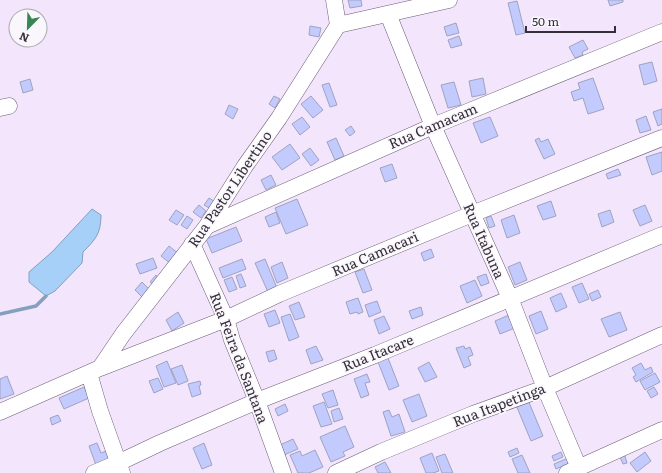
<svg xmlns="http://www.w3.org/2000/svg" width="662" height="473" font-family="Literata,serif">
  <rect width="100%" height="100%" fill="#f2e5fc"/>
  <path fill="#a6d0f8" stroke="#84a0bf" d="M92,209L101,215C101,234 95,240 83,252L82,263L55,291L46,296L29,282V272L52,252Z"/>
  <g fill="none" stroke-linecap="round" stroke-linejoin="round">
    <path stroke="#84a0bf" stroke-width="3.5" d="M0,314L36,306L46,296"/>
  </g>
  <path fill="#c3cafd" stroke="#9fa3c0" d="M348,0H361L362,6L350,8Z
    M608,0H623V2L610,6Z
    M517,1L525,33L516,35L508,3Z
    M456,23L459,33L447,36L444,27Z
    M310,26L321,28L319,37L309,35Z
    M459,36L462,45L451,48L448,40Z
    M583,40L588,49L582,52L583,55L575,58L569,47Z
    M652,62L657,81L644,85L639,65Z
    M483,78L486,94L472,97L469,81Z
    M593,78L604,109L588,114L583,98L574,101L571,92L580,89L578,83Z
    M30,79L33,90L23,93L20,82Z
    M454,82L461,105L448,108L441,85Z
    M329,83L337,105L330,107L322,85Z
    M274,96L280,99L275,108L269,104Z
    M311,96L323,110L313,118L301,104Z
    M229,105L238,109L233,119L225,114Z
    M662,109V124L658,126L653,112Z
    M646,116L651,130L640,133L636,120Z
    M302,117L310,127L300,135L292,124Z
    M490,117L498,136L481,143L473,123Z
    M351,126L355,132L350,136L345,130Z
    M336,138L344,156L335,160L327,142Z
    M539,138L541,142L548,139L555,154L544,159L535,140Z
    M290,144L300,158L282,170L272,157Z
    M310,148L319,160L311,166L302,154Z
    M662,152V171L652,175L646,157Z
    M392,164L397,178L385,182L380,168Z
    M618,169L621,175L608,179L606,174Z
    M271,175L276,185L266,190L261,180Z
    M209,198L214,201L209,208L204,205Z
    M297,199L308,225L286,234L275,208Z
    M551,201L556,216L543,220L537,206Z
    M199,205L206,211L201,218L193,212Z
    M645,205L652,221L640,226L633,210Z
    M176,210L184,215L177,225L169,220Z
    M610,210L614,222L602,227L598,214Z
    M276,212L280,223L269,227L265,217Z
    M514,215L520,233L507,238L501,220Z
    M187,216L193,220L187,229L181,225Z
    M491,216L495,226L489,228L486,218Z
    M236,227L242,241L212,253L206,239Z
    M169,246L179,254L171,264L161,256Z
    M431,249L434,257L424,261L421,253Z
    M153,258L157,268L140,274L136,264Z
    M242,259L246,269L223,278L219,268Z
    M265,259L277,288L268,292L255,263Z
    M282,262L288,278L277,283L271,267Z
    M520,262L527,280L515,285L508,267Z
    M364,269L372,290L363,293L355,272Z
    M241,274L246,286L240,288L236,276Z
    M486,274L489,283L481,286L477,277Z
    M156,275L161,280L156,286L150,282Z
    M232,277L237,289L229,292L224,280Z
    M475,280L482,296L467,303L460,286Z
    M142,282L151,291L144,299L135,290Z
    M582,283L589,299L579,303L572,287Z
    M598,290L601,297L592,301L589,294Z
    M561,293L567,307L556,312L550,298Z
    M358,298L363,312L358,314L357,312L350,314L346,302Z
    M377,301L381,312L369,317L365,305Z
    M299,302L305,317L295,320L289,306Z
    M421,307L423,315L412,319L409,311Z
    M275,310L280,323L269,327L264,314Z
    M541,311L548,329L536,334L529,316Z
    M178,312L184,323L172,331L166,320Z
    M620,312L627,330L609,337L601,319Z
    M290,314L299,337L289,341L281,317Z
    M509,315L515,328L500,334L495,321Z
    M384,316L390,329L379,334L374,320Z
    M316,346L323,360L311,364L306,350Z
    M464,346L465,349L470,347L473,355L468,357L471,365L464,368L456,348Z
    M274,350L277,359L269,362L266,352Z
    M388,358L399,386L389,390L378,362Z
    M167,361L176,383L164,387L156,366Z
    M429,362L437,377L425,382L418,368Z
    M641,363L645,370L651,367L653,372L636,382L633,377L636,375L632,368Z
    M182,365L188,381L178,385L171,369Z
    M655,373L660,382L645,390L640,381Z
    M367,374L370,382L365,383L369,395L361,398L354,379Z
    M7,376L14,394L0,399V379Z
    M158,378L163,389L154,393L149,381Z
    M200,381L201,385L199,386L201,394L192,397L188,384Z
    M84,387L89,398L64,409L59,398Z
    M654,387L658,394L651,398L647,391Z
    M333,390L338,405L328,408L322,394Z
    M419,394L427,416L412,422L403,400Z
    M528,400L543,436L531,441L516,405Z
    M324,402L332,424L321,427L313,406Z
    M285,404L288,411L278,416L275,409Z
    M339,408L343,419L334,422L331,411Z
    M389,410L392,417L399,414L405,432L391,436L383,412Z
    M58,415L61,421L52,425L50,418Z
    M345,426L354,447L343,452L345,456L331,462L320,437Z
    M293,439L298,449L284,455L280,445Z
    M97,443L101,453L106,451L109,460L96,465L89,446Z
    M204,443L212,465L202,469L193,448Z
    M517,448L519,453L510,457L508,452Z
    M315,450L323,467L309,473H298L290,455L300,451L302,456Z
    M561,452L563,457L554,461L552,456Z
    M645,452L651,461L637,472L630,463Z
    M432,453L439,471L433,473H426L420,458Z
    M445,454L453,473H442L436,457Z
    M522,455L530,473H518L512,459Z
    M625,456L627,463L623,464L620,457Z
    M568,458L570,463L556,469L554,464Z
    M385,462L391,473H378L375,467Z"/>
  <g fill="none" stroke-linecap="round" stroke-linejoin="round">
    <g stroke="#6b5e76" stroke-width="17">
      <path id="minor" d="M388,14L433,126L510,298L545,388L579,468
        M338,25L449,0
        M0,108L9,106
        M207,226L433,126L662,32
        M192,244L226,319L232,340L257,401L283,473
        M100,368L123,334L207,226L245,166L279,118L338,25L334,0
        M89,373L100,411L122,473
        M0,412L100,368L226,319L279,294L472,214L662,138
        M94,473L118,463L160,443L257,401L375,355L662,235
        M336,473L381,452L473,414L545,388L662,335
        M567,473L662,430"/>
    </g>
    <use href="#minor" stroke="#fff" stroke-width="16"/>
  </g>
  <g text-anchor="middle" stroke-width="3.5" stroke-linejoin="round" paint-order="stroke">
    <g font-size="14" fill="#352f3a" stroke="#faf7fc">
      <text transform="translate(433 126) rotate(-23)" y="5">Rua Camacam</text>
      <text transform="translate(230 189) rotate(-56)" y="5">Rua Pastor Libertino</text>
      <text transform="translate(484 241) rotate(66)" y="5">Rua Itabuna</text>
      <text transform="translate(375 254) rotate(-23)" y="5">Rua Camacari</text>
      <text transform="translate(378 353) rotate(-22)" y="5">Rua Itacare</text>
      <text transform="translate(239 358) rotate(69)" y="5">Rua Feira da Santana</text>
      <text transform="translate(499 405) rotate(-21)" y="5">Rua Itapetinga</text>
    </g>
  </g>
  <g transform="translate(28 28) rotate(203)"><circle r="19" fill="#faf7fc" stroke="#aba7ae"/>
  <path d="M0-3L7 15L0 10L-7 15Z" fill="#378555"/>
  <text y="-6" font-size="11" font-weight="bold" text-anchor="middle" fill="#352f3a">N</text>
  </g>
  <path d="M526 26v6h89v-6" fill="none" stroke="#352f3a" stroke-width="2"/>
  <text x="532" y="26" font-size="12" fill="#352f3a" stroke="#faf7fc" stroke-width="3" paint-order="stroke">50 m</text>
</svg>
